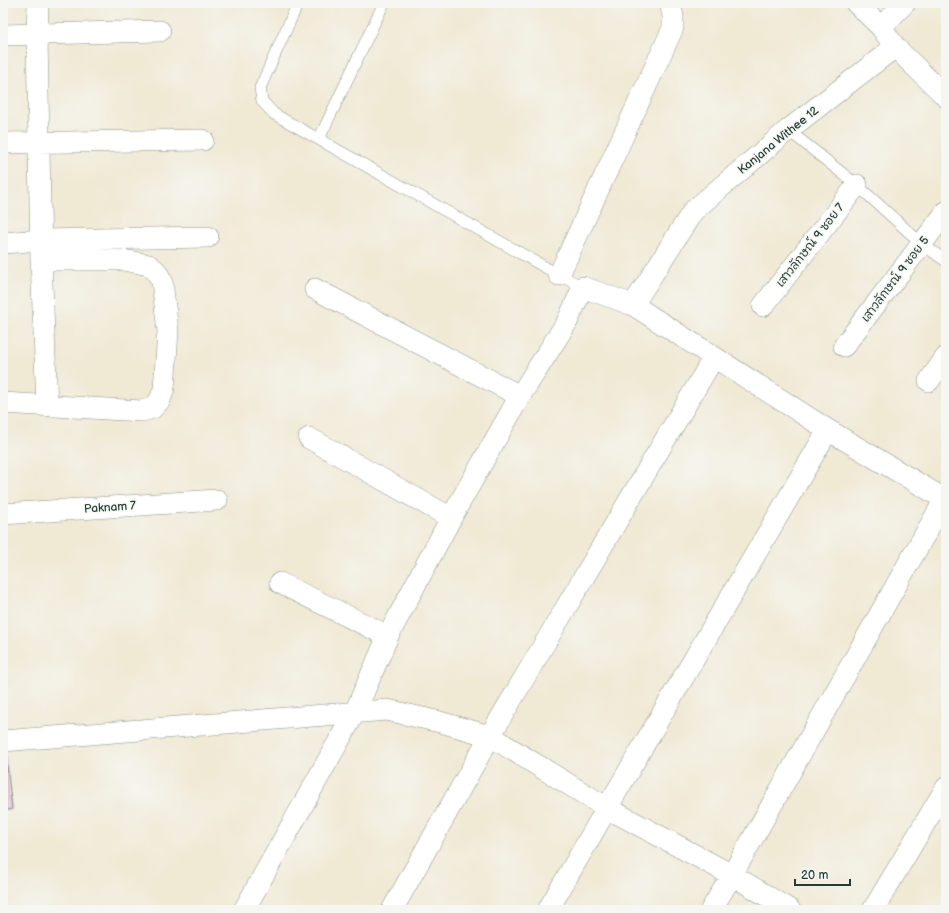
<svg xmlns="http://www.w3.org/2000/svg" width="949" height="913" font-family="'Balsamiq Sans','Playpen Sans Thai',sans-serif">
  <rect width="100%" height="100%" fill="#f6f6f2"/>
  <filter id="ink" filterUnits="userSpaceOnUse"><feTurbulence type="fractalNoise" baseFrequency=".025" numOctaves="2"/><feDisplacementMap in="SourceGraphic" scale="8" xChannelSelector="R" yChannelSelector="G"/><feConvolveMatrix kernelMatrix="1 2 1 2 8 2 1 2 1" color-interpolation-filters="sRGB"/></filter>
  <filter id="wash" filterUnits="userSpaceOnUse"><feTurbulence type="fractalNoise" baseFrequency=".012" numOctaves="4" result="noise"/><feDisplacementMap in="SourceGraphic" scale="16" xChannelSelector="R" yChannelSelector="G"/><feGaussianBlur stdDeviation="0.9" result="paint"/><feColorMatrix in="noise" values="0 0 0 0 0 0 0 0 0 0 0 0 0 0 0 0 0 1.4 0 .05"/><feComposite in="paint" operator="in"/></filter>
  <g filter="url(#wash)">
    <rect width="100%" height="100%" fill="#f0e9d4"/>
    <g id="blocks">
      <path fill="#cfa2c5" d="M3,756H6L12,809L3,811Z"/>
    </g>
  </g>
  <g filter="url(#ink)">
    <use href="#blocks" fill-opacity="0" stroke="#889384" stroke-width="1"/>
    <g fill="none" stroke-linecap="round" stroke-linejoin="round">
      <g stroke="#889384" stroke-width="12">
        <path id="service" d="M298,3L260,88L262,101L274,114L559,275L583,287
          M788,130L857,185L922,244L946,261
          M319,139L384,3"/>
      </g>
      <g stroke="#889384" stroke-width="22">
        <path id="minor" d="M38,3L37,35L41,260L47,405
          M856,3L881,27L895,47
          M881,27L905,3
          M3,35L160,31
          M3,143L203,140
          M3,243L41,240L208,237
          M559,275L673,28V16L670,3
          M315,289L520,396
          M633,305L693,211L788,130L895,47L946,97
          M763,306L857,185
          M844,346L946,212
          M929,381L946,357
          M3,403L142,411L153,408L160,400L164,389L168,331L162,281L156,271L149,265L123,260H41
          M309,438L451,518
          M3,514L217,500
          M280,583L388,636
          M3,741L387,710L440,722L490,736L607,808L732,875L790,910
          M244,910L355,712L388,636L451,518L520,396L567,322L583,287L633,305L828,430L946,500
          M392,910L490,736L714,357
          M548,910L607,808L828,430
          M711,910L732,875L945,499
          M873,910L946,788"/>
      </g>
      <use href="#service" stroke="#fff" stroke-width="11"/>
      <use href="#minor" stroke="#fff" stroke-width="21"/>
    </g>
  </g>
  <g text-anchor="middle" stroke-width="3" stroke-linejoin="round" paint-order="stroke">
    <g font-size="12" fill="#1f3d34" stroke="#f6f6f2">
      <text transform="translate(778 140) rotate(-39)" y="4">Kanjana Withee 12</text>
      <text transform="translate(810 245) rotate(-52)" y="4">เสาวลักษณ์ 9 ซอย 7</text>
      <text transform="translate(895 279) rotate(-53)" y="4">เสาวลักษณ์ 9 ซอย 5</text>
      <text transform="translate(110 507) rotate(-4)" y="4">Paknam 7</text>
    </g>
  </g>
  <rect width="949" height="913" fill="none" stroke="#f6f6f2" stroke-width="16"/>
  <path d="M795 879v6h55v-6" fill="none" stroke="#1f3d34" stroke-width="2"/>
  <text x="801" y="879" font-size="12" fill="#1f3d34" stroke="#f6f6f2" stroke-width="3" paint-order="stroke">20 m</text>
</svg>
